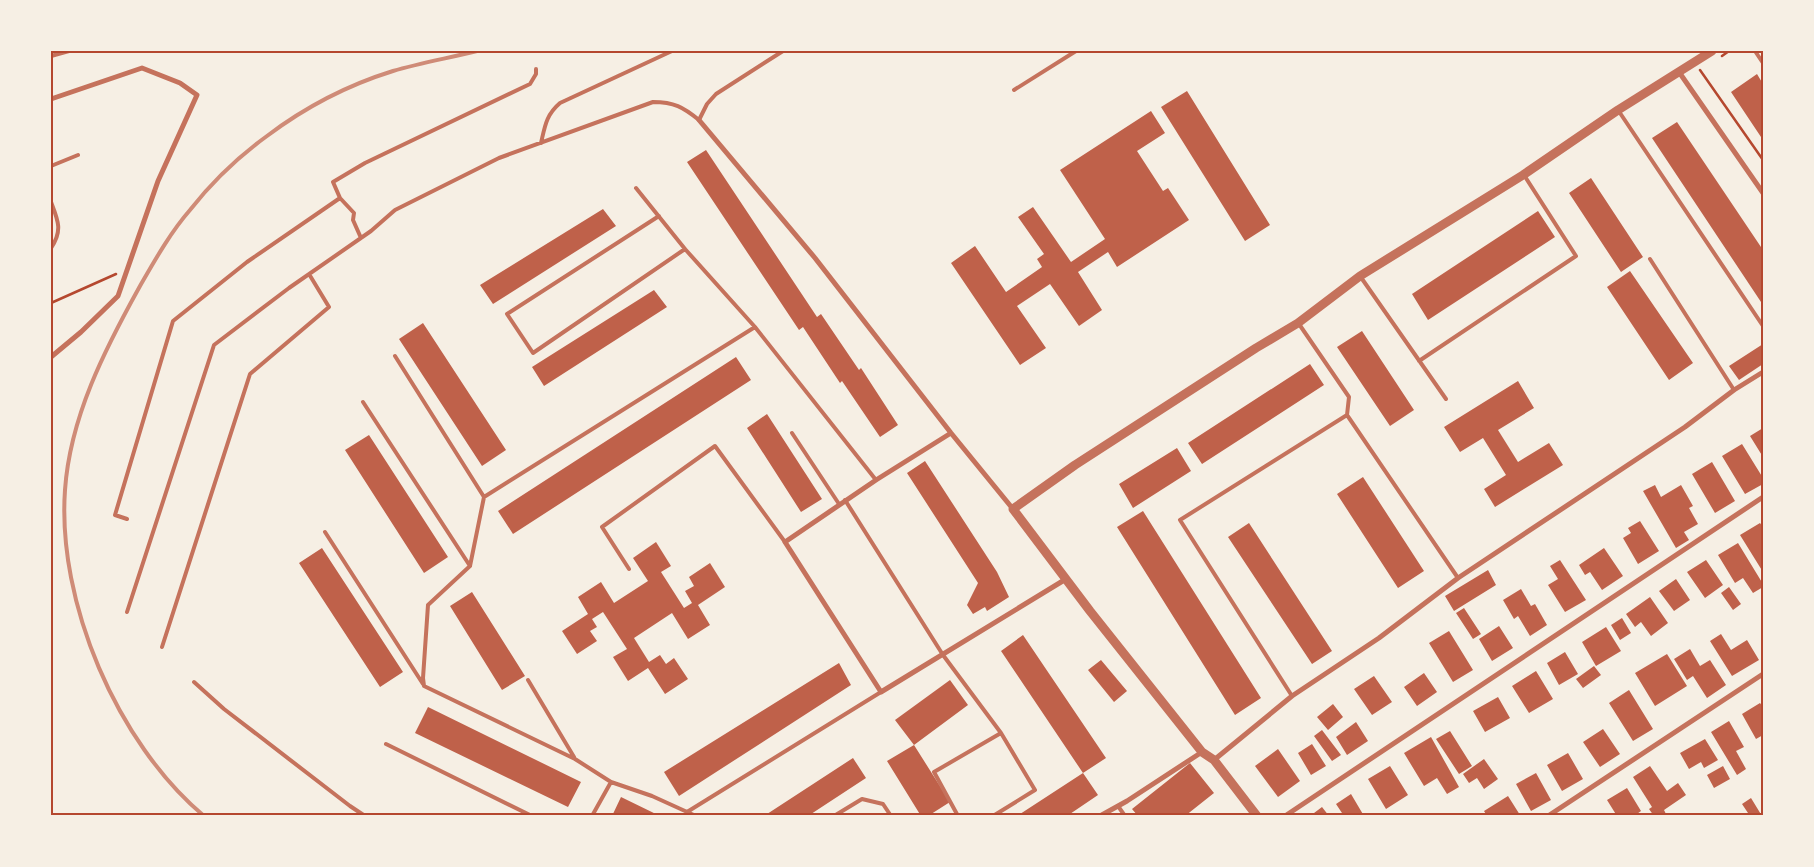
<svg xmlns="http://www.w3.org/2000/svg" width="1814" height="867" font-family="'Fira Sans',sans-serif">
  <rect width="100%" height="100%" fill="#f6efe4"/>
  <path fill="#bf614a" d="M1757,74L1763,84V140L1731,92Z
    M1187,91L1270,225L1245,241L1161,107Z
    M1151,111L1165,133L1137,151L1163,191L1168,188L1189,220L1117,267L1108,252L1078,272L1102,310L1079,326L1050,284L1017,306L1046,348L1020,365L951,263L975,246L1006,292L1042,267L1037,259L1044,254L1018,217L1033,207L1071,262L1105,239L1060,170Z
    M1677,122L1763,250V305L1652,138Z
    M706,150L817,317L821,314L859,370L861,368L898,425L880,437L842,381L840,383L803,327L799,330L687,162Z
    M1591,178L1643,257L1621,272L1569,193Z
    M603,209L616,226L493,304L480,285Z
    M1538,211L1555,237L1428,320L1412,294Z
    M1630,271L1693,363L1669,380L1607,287Z
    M654,290L667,307L544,386L532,367Z
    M423,323L506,450L482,466L399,339Z
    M1362,331L1414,410L1390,426L1337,347Z
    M1763,344V364L1739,380L1729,366Z
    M736,357L751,380L513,534L498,511Z
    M1310,364L1324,385L1202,464L1188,443Z
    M1518,381L1534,408L1498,430L1518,462L1549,443L1563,465L1495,507L1484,489L1506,475L1483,438L1460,452L1444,427Z
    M767,414L822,499L801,512L747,428Z
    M1763,428V457L1750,436Z
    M369,435L448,557L424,573L345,450Z
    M1742,444L1763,478V484L1745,494L1722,456Z
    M1177,448L1191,471L1133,508L1119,484Z
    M925,461L997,572L1009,597L987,611L985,607L973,614L967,605L978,583L907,473Z
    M1712,462L1735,501L1715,513L1692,474Z
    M1363,477L1424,571L1398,588L1337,494Z
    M1655,485L1661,497L1681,485L1693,506L1689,508L1698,524L1684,532L1689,540L1676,548L1643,491Z
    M1143,511L1261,698L1235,715L1117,527Z
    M1640,521L1659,551L1638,564L1623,538L1631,533L1628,528Z
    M1249,523L1332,651L1312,664L1228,537Z
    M1760,523L1763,527V572L1740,535Z
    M656,542L671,566L661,572L684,608L692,603L685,591L694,586L689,577L710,563L725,587L698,605L710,625L688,639L672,613L634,638L649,662L660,655L666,664L674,658L688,679L665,694L648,668L628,681L613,657L627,649L603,612L592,619L597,627L590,631L597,641L577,654L562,631L588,614L578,597L601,582L614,603L648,581L633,558Z
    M1738,543L1763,584V587L1753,593L1743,578L1735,583L1718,555Z
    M322,548L403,672L380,687L299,563Z
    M1604,548L1623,576L1602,590L1590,572L1585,575L1579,565Z
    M1560,560L1586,600L1565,612L1548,585L1558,579L1550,566Z
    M1706,560L1723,585L1705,598L1687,572Z
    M1488,570L1496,585L1454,611L1445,596Z
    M1676,579L1690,600L1674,611L1659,591Z
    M1729,587L1741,604L1733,610L1721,593Z
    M1521,589L1531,606L1535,604L1547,625L1530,636L1518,616L1514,619L1503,600Z
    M472,592L525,676L502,690L450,606Z
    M1650,597L1668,623L1651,636L1641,622L1635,627L1626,614Z
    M1464,608L1481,634L1473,639L1456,613Z
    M1622,618L1631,633L1620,640L1611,625Z
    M1499,626L1513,648L1492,661L1479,639Z
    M1606,627L1621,651L1596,666L1582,642Z
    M1449,631L1473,670L1453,682L1429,643Z
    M1721,634L1731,650L1747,640L1759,660L1732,676L1710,641Z
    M1023,635L1106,758L1083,773L1001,651Z
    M1690,649L1700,666L1710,660L1726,685L1707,698L1693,676L1687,680L1674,659Z
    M1565,652L1578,674L1559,685L1547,663Z
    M1667,654L1687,686L1655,706L1635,673Z
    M1101,660L1127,691L1114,702L1088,670Z
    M839,663L851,685L679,796L664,772Z
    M1594,666L1601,675L1583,688L1576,679Z
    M1536,671L1553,699L1529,713L1512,686Z
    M1424,673L1437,692L1417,706L1404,687Z
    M1374,676L1392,702L1372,715L1354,689Z
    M950,680L968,705L914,745L950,802L928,816H921L887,761L914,745L895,720Z
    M1629,690L1653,729L1633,741L1609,703Z
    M1498,697L1510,718L1485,732L1473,711Z
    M1760,703L1763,707V735L1756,739L1742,714Z
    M1333,704L1343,717L1328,730L1317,717Z
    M428,707L581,782L568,807L415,733Z
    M1729,721L1744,747L1736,751L1746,769L1737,775L1711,732Z
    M1356,722L1368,741L1347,755L1336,737Z
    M1603,729L1620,754L1600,767L1583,742Z
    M1322,730L1341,755L1332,761L1314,736Z
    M1450,731L1472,766L1459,774L1436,739Z
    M1431,737L1459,787L1447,794L1437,778L1424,786L1404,753Z
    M1705,739L1718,760L1704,768L1701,762L1689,769L1680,753Z
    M1312,744L1326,766L1311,775L1298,753Z
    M1278,749L1300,781L1278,797L1255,766Z
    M1568,753L1583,779L1562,791L1547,765Z
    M853,758L866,778L808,816H764Z
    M1484,759L1498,779L1484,789L1477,778L1469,783L1463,774Z
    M1190,763L1214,793L1185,816H1138L1132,809Z
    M1390,766L1408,795L1386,809L1368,779Z
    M1650,766L1667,791L1678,783L1686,795L1664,810L1667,816H1654L1649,809L1652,807L1633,777Z
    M1723,766L1730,779L1714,788L1707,775Z
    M1083,773L1098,795L1067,816H1017Z
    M1536,773L1551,800L1531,811L1516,784Z
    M1627,788L1641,811L1634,816H1617L1607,800Z
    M1351,794L1364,816H1344L1336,804Z
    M1508,796L1520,815L1487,816L1484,811Z
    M621,797L660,816H612Z
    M1751,798L1762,816H1750L1742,804Z
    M1322,807L1329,816H1310Z"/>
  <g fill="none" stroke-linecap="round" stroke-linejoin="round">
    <path stroke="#b5482f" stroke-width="2.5" d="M1722,56L1729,51
      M1700,70L1763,160
      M51,303L116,274"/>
    <path stroke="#c5725c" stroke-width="4" d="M1755,51L1763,63
      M51,56L69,51
      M1014,90L1076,51
      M1618,110L1763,326
      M541,143C545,126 546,115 560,103L672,51
      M51,166L78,155
      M636,188L685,249L755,327
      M340,198L354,213L353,220L361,238
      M51,202C58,220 63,231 51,248
      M659,216L507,314L533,353L685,249
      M1650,259L1734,390
      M1360,276L1446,399
      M395,356L484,497
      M1419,361L1576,256L1524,175
      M363,402L470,566
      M1347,415L1458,578
      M792,433L839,504
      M845,500L943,655L1001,733
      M127,519L115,515L173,321L247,262L340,198L333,182L365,163L530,84L536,74V69
      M325,532L423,684
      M629,569L602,527L715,446L785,542
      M127,612L214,345L289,288L371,231L395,210L499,158L653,102C674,102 683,107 699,120L707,104L716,94L783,51
      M162,647L250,374L329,307L309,274
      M528,680L574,757
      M194,682L224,709L350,806L365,816
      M1292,696L1180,520L1347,415L1349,397L1299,324
      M386,744L532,816
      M1118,806L1125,816
      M687,812L881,692
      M592,816L611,782
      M696,816L652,796L611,782L575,759L424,686L423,678L428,605L470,566L484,497L755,327L876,480
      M834,816L862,799L883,804L891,816
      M958,816L934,772L1001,733L1035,790L993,816"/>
    <path stroke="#c5725c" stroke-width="5" d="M1679,72L1763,193
      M51,99L142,68L180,83L197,95L158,181L118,296L81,332L51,357
      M699,120L815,258L951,433L1013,509
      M951,433L876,480L785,542L881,692L1066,579
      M1214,760L1292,696L1379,638L1458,578L1685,427L1734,390L1763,372
      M1100,816L1127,801L1202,752
      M1285,816L1763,497
      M1548,816L1763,674"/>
    <path stroke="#c5725c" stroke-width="9" d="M1257,816L1214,760L1202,752L1090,611L1013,509L1075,465L1256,348L1298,323L1360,276L1523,175L1618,110L1712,51"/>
    <path stroke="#cf8b77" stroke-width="4" d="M204,816C117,743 57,602 65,490C70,417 105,349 140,286C155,260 170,233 190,210C212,182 238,157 267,136C304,108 348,85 393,71C420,63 449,58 477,51"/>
  </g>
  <rect width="1814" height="867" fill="none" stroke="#f6efe4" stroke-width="105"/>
  <rect x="52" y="52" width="1710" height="762" fill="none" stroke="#b5482f" stroke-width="2"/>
</svg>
